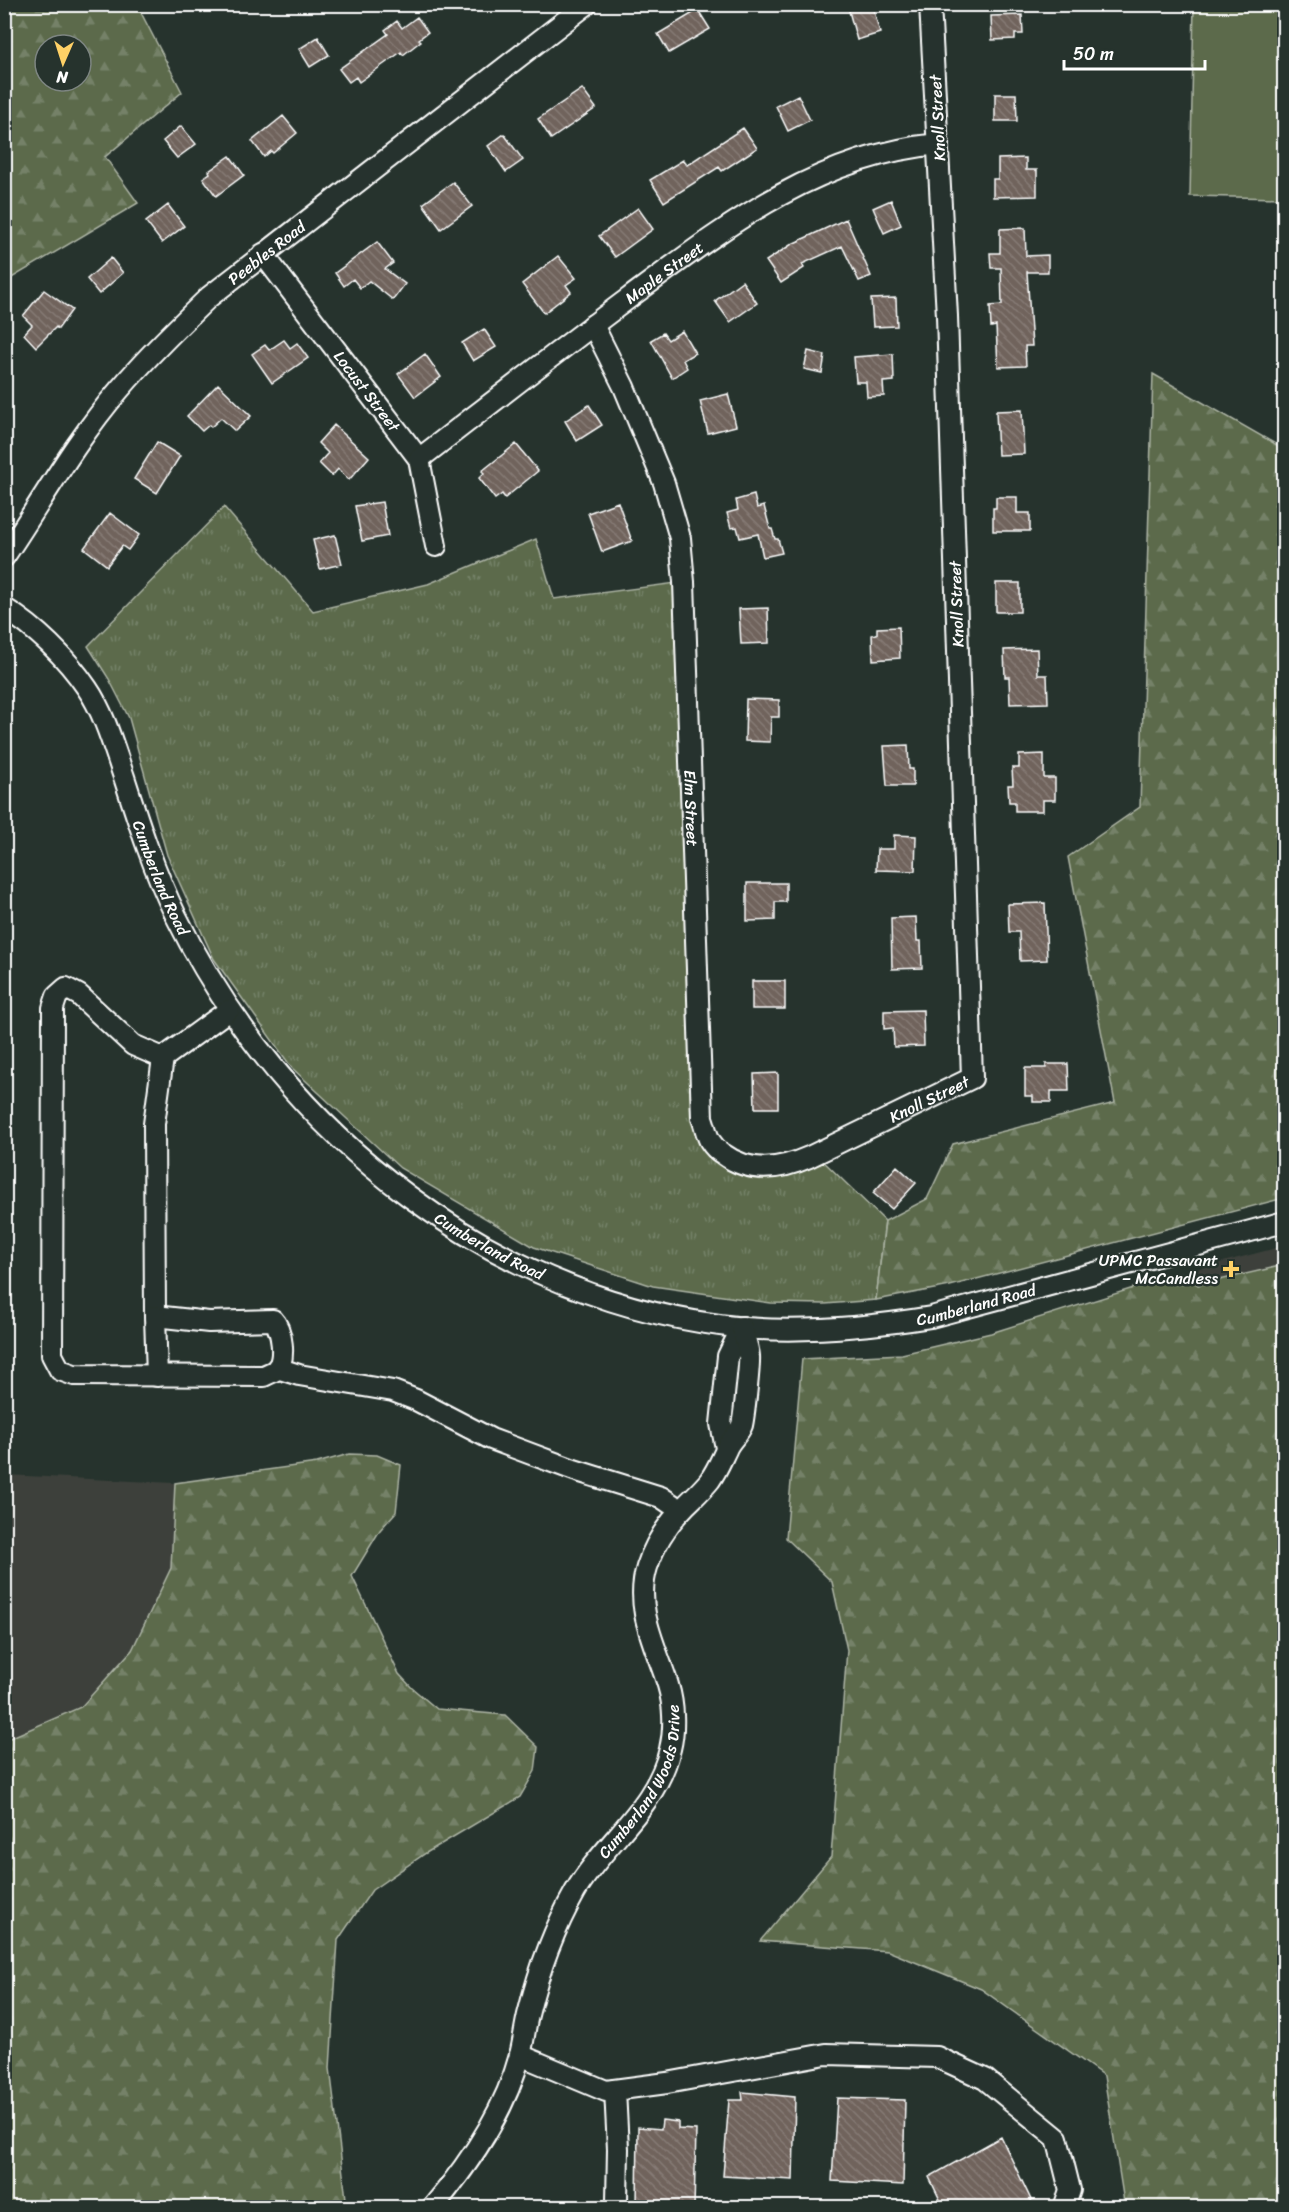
<svg xmlns="http://www.w3.org/2000/svg" width="1289" height="2212" font-family="Sriracha,sans-serif">
  <defs>
    <pattern id="grass-tufts" width="24" height="20" patternUnits="userSpaceOnUse" patternTransform="scale(1.5)"><rect width="24" height="20" fill="#5c6b4c"/><path d="M3 7l-1-3M5 7V3M7 7l1-3M15 17l-1-3M17 17v-4M19 17l1-3" fill="none" stroke="#748167"/></pattern>
    <pattern id="forest-firs" width="22" height="20" patternUnits="userSpaceOnUse" patternTransform="scale(1.5)"><rect width="22" height="20" fill="#5c6b4c"/><path d="M5 1l3.5 6h-7zM16 11l3.5 6h-7z" fill="#748167"/></pattern>
    <pattern id="building-back-hatch" width="6" height="6" patternUnits="userSpaceOnUse" patternTransform="scale(1.5)"><rect width="6" height="6" fill="#70635c"/><path d="M-1 5l2 2M0 0l6 6M5-1l2 2" fill="none" stroke="#857a74"/></pattern>
  </defs>
  <rect width="100%" height="100%" fill="#26332d"/>
  <filter id="ink" filterUnits="userSpaceOnUse"><feTurbulence type="fractalNoise" baseFrequency=".0167" numOctaves="2"/><feDisplacementMap in="SourceGraphic" scale="12" xChannelSelector="R" yChannelSelector="G"/><feConvolveMatrix kernelMatrix="1 2 1 2 8 2 1 2 1" color-interpolation-filters="sRGB"/></filter>
  <g filter="url(#ink)">
    <path fill="#3c413b" d="M1284,1246V1265L1198,1285L1181,1273Z
      M5,1475L175,1483L171,1568L132,1650L81,1707L5,1740Z"/>
    <path fill="url(#grass-tufts)" stroke="#aeb5a6" stroke-width="1.5" d="M224,507L313,611L428,584L536,539L554,599L684,582L702,1118L739,1164L816,1154L885,1221L876,1300L825,1304L771,1303L653,1286L534,1247L400,1168L292,1068L214,959L167,855L129,718L109,679L88,646Z"/>
    <path fill="url(#forest-firs)" stroke="#aeb5a6" stroke-width="1.5" fill-rule="evenodd" d="M4,5H137L182,92L105,157L138,203L5,282ZM45,45H81V81H45Z
      M1153,374L1284,449V1198L950,1286L876,1300L885,1221L927,1199L953,1144L1115,1103L1068,857L1140,807Z
      M1284,1265V2207H1123L1124,2202L1104,2076L981,1989L888,1951L760,1941L831,1857L847,1650L832,1582L786,1538L802,1359L902,1354L991,1333L1181,1273L1198,1285Z
      M349,1454L377,1455L401,1465L396,1512L380,1530L352,1576L399,1674L412,1688L437,1709L505,1715L538,1747L535,1771L520,1797L426,1853L372,1890L338,1940L330,2068L347,2207H5V1740L81,1707L132,1650L171,1568L175,1483L317,1463Z"/>
    <path fill="#5c6b4c" stroke="#aeb5a6" stroke-width="1.5" d="M1194,5H1284V198L1190,196Z"/>
    <path fill="url(#building-back-hatch)" stroke="#fff" stroke-width="1.5" d="M847,4H872L880,33L857,40Z
      M698,10L710,29L669,53L658,34Z
      M1022,15L1023,34H1015V39L992,40L991,16Z
      M417,17L428,32L419,39L421,41L403,55L401,52L359,82L356,77L349,82L339,69L388,34L385,30L397,21L402,28Z
      M318,37L329,55L310,67L299,49Z
      M582,89L596,108L551,139L538,119Z
      M995,94H1016L1017,121H995Z
      M798,95L810,120L788,131L776,106Z
      M283,116L297,133L273,153L271,151L264,157L252,141Z
      M181,126L196,144L177,158L163,141Z
      M743,128L757,148L722,171L719,167L664,202L650,180L683,160L687,165Z
      M504,134L523,160L506,172L488,146Z
      M230,156L244,175L216,196L203,178L210,173L209,171Z
      M1026,158V170H1037V196L993,197V179H998V159Z
      M453,182L472,206L441,229L423,204Z
      M891,200L901,225L884,233L873,208Z
      M168,205L184,226L162,243L146,222Z
      M638,208L653,229L615,257L599,236Z
      M846,219L871,276L859,281L842,246L802,264L804,268L781,283L766,261L792,244Z
      M1025,228L1026,256L1048,255V272H1027L1032,346H1025L1026,366L998,367L996,326L991,327L990,306L1002,305L1001,268H991L990,253H1000V229Z
      M377,242L393,263L385,269L405,284L393,300L369,281L360,288L353,279L344,286L335,273Z
      M558,256L576,278L566,285L571,292L544,313L522,284Z
      M111,258L123,273L99,294L87,279Z
      M742,281L757,303L730,322L715,301Z
      M44,290L72,310L58,329L56,327L36,347L24,334L32,325L23,316Z
      M896,298L897,326L873,327L871,299Z
      M484,329L496,347L473,361L462,343Z
      M682,331L695,353L683,360L687,368L672,378L651,340L663,333L668,340Z
      M284,340L290,348L297,343L308,358L272,383L252,354L265,345L269,350Z
      M808,351L825,355L822,373L804,369Z
      M425,354L441,377L415,397L398,374Z
      M893,354L894,381L883,382L884,396L867,397L866,382H856L854,357Z
      M218,384L251,416L235,431L221,418L211,427L209,425L202,431L187,416Z
      M728,394L736,426L708,433L700,401Z
      M589,405L602,425L577,441L565,421Z
      M1022,410L1024,454L998,455L996,411Z
      M334,425L369,457L349,480L338,469L332,476L319,463L328,453L318,443Z
      M157,442L180,456L157,493L134,479Z
      M516,444L538,471L505,498L502,494L495,499L479,478L484,473L482,471Z
      M754,495L757,508L764,506L770,529H772L775,539H778L782,553L763,557L758,534L740,538L737,527L731,528L727,513L738,510L736,500Z
      M996,497H1017V513H1030V531H993V508H996Z
      M382,502L388,536L362,541L355,506Z
      M618,502L632,541L602,552L588,513Z
      M110,513L139,535L128,550L122,546L107,566L84,548Z
      M335,535L342,564L320,569L313,540Z
      M996,583H1020V612H996Z
      M768,608L769,643L741,644L739,609Z
      M899,627L900,658L873,660L872,635L877,634V628Z
      M1037,649L1038,675H1047L1048,703L1010,704L1009,677H1005L1004,650Z
      M746,699L779,700V717H771L770,742L745,741Z
      M908,745L909,769H913V786H887L884,746Z
      M1044,754V778H1055V800H1043V811H1015V802H1009L1008,785H1013L1012,768H1019V755Z
      M894,835L916,836L915,871L876,870L877,849H894Z
      M747,883H786V902H775V920L747,921Z
      M1045,903L1047,960L1020,961L1019,932H1009L1008,904Z
      M916,917L917,941H921L922,968L892,969L891,918Z
      M752,981H785V1009H752Z
      M923,1010L924,1046L894,1047L893,1028L884,1029V1011Z
      M1046,1064H1068L1069,1091H1051V1102H1033V1096H1025V1068H1046Z
      M778,1073V1108H755L754,1074Z
      M897,1166L916,1183L892,1209L873,1193Z
      M742,2092L795,2097L793,2180L723,2176L729,2100H743Z
      M837,2098L905,2100L903,2185L832,2181Z
      M662,2120L678,2122V2129L696,2130L694,2208H637L638,2127L661,2129Z
      M1001,2137L1032,2202L1021,2208H944L929,2177Z"/>
    <g fill="none" stroke-linecap="round" stroke-linejoin="round">
      <g stroke="#fff" stroke-width="24">
        <g id="minor">
          <path id="s1" d="M263,254L419,459L436,546"/>
          <path id="s2" d="M593,325L624,387L664,483L680,538L684,582L702,1118C705,1125 706,1134 710,1141C713,1146 718,1151 723,1154C750,1174 780,1170 809,1157L972,1078L947,316L930,4"/>
          <path id="s3" d="M419,459C489,405 558,351 629,298C725,227 815,156 938,144"/>
          <path id="s4" d="M4,557C42,501 75,441 119,390C147,357 178,327 209,297L587,4"/>
          <path id="s5" d="M4,608C36,628 66,657 87,688C105,714 114,748 124,777C139,824 154,871 176,916C283,1135 498,1305 745,1328C808,1333 869,1327 931,1317L1284,1222"/>
          <path d="M163,1058L133,1045L79,995L66,988L57,996L53,1008L52,1355L60,1370L74,1375L264,1376C267,1374 274,1372 277,1369C286,1359 282,1329 273,1320L209,1322L155,1316L154,1124L163,1058L229,1010"/>
          <path d="M155,1316L157,1376"/>
          <path d="M277,1368L299,1375L393,1391L416,1400L491,1439L574,1470L661,1497L680,1510"/>
          <path d="M726,1448L721,1424L728,1356L742,1327"/>
          <path d="M520,2055L606,2091L667,2083L826,2054L937,2057L985,2079L1057,2138L1070,2190L1064,2208"/>
          <path d="M615,2090L618,2149L617,2201"/>
          <path id="s6" d="M432,2208C470,2163 505,2112 520,2055C524,2040 525,2025 529,2011C539,1970 554,1929 575,1892C604,1842 657,1807 670,1749C675,1729 674,1705 668,1685C656,1646 634,1609 647,1567C655,1542 668,1523 686,1505C694,1497 703,1489 710,1480C717,1470 721,1460 726,1450C729,1441 739,1434 742,1425C744,1417 750,1364 749,1356C748,1346 744,1337 742,1327"/>
        </g>
      </g>
      <use href="#minor" stroke="#26332d" stroke-width="20"/>
    </g>
  </g>
  <path fill="#ffd166" stroke="#26332d" stroke-width="2" d="M1228 1260h6v6h6v6h-6v6h-6v-6h-6v-6h6z"/>
  <g text-anchor="middle" stroke-width="5" stroke-linejoin="round" paint-order="stroke">
    <g font-size="16" fill="#fff" stroke="#26332d">
      <text transform="translate(937 118) rotate(-93)" y="6">Knoll Street</text>
      <text dy="6" stroke="none"><textPath href="#s4" startOffset="405">Peebles Road</textPath></text>
      <text dy="6" stroke="none"><textPath href="#s3" startOffset="308">Maple Street</textPath></text>
      <text dy="6" stroke="none"><textPath href="#s1" startOffset="172">Locust Street</textPath></text>
      <text transform="translate(956 604) rotate(-92)" y="6">Knoll Street</text>
      <text dy="6" stroke="none"><textPath href="#s2" startOffset="501">Elm Street</textPath></text>
      <text dy="6" stroke="none"><textPath href="#s5" startOffset="320">Cumberland Road</textPath></text>
      <text dy="6" stroke="none"><textPath href="#s2" startOffset="1078">Knoll Street</textPath></text>
      <text dy="6" stroke="none"><textPath href="#s5" startOffset="824">Cumberland Road</textPath></text>
      <text dy="6" stroke="none"><textPath href="#s5" startOffset="1328">Cumberland Road</textPath></text>
      <text dy="6" stroke="none"><textPath href="#s6" startOffset="482">Cumberland Woods Drive</textPath></text>
    </g>
    <g font-size="16" fill="#fff" stroke="#26332d" text-anchor="end">
      <text x="1218" y="1266">UPMC Passavant<tspan x="1218" dy="18">– McCandless</tspan></text>
    </g>
  </g>
  <rect width="1289" height="2212" fill="none" stroke="#26332d" stroke-width="24"/>
  <rect x="12" y="12" width="1265" height="2188" fill="none" stroke="#fff" stroke-width="2" filter="url(#ink)"/>
  <g transform="translate(63 63) rotate(183)"><circle r="28" fill="#26332d" stroke="#7d8581" stroke-width="1.5"/>
  <path d="M0-4.5L10 22L0 15L-10 22Z" fill="#ffd166"/>
  <text y="-9" font-size="16" font-weight="bold" text-anchor="middle" fill="#ffffff">N</text>
  </g>
  <path d="M1064 60v9h141v-9" fill="none" stroke="#ffffff" stroke-width="3"/>
  <text x="1073" y="60" font-size="18" fill="#ffffff" stroke="#26332d" stroke-width="4.5" paint-order="stroke">50 m</text>
</svg>
